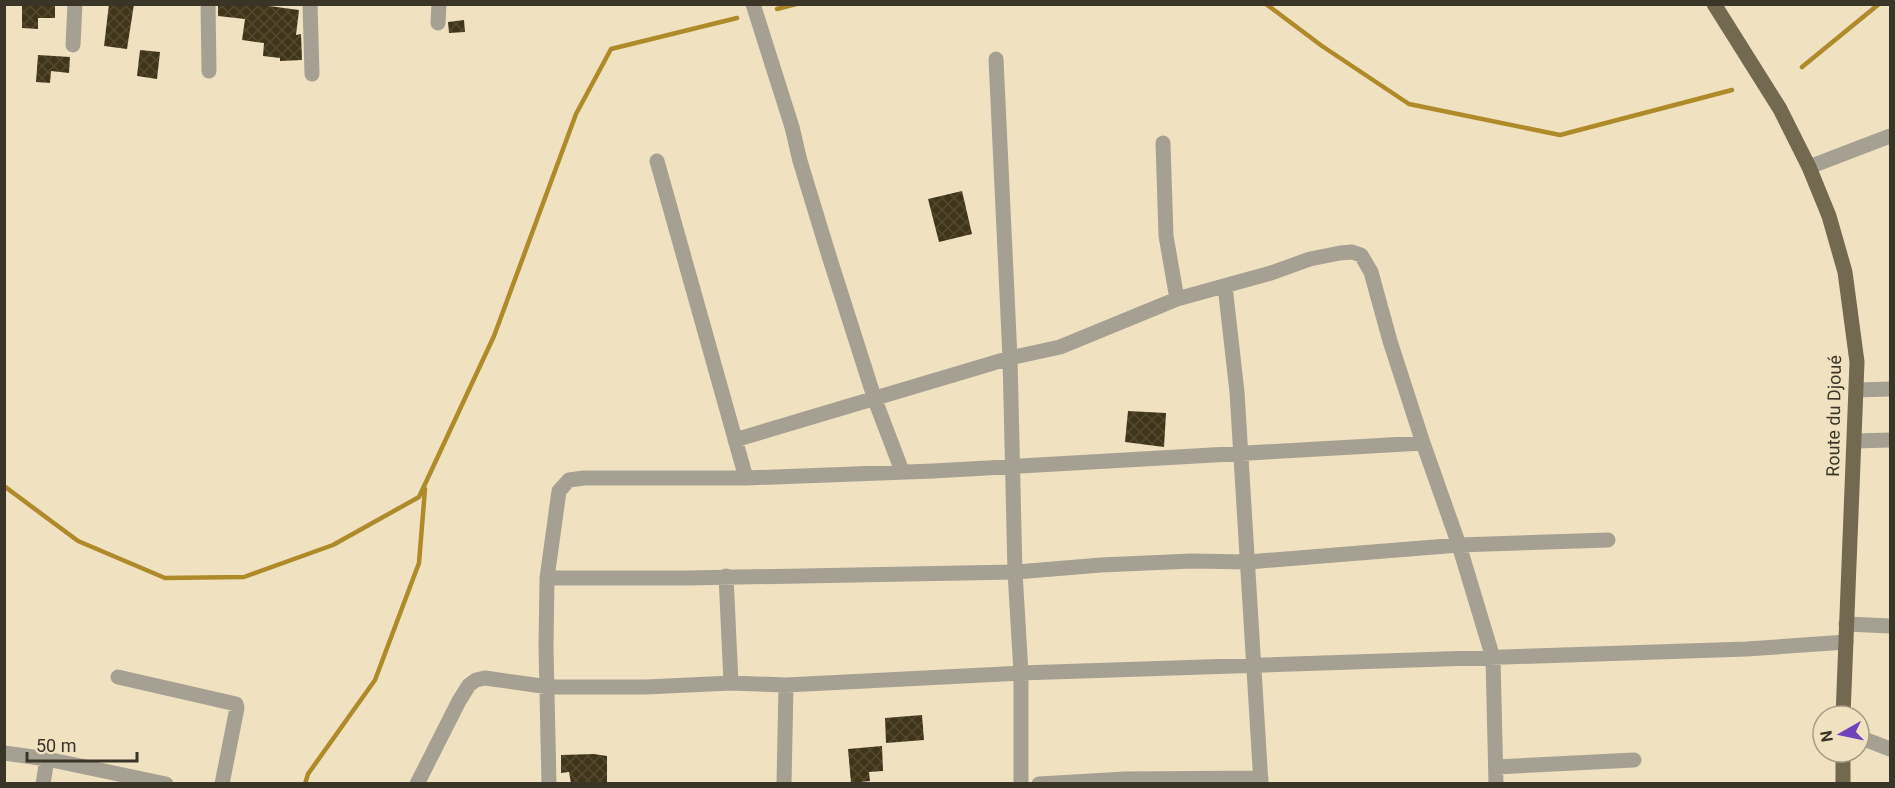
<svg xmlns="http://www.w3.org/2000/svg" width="1895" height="788" font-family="Roboto,sans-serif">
  <defs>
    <pattern id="building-cross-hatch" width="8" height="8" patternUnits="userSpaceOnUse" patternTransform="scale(1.5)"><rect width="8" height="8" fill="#403519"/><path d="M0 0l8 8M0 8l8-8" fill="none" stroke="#544a32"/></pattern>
  </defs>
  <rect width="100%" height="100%" fill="#f0e2c1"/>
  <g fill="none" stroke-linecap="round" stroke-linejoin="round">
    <path stroke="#ae8a29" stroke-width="4.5" d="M1266,4L1322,46L1409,104L1560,135L1732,90
      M777,9L796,4
      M1802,67L1879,4
      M4,486L78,541L165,578L244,577L333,545L419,497L494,336L576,114L611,49L737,18
      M305,784L308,774L375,680L419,563L425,489"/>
  </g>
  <path fill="url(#building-cross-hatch)" d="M22,4H55V18H38V29L22,28Z
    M109,4H134L127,49L104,46Z
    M218,4H270L269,6L299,10L296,35L301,34L302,60L280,61V58L263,56L264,43L242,40L245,19L218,16Z
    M464,20L465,32L449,33L448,22Z
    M140,50L160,52L157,79L137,76Z
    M38,55L70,57L69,73L51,71L50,83L36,82Z
    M962,191L972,234L939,242L928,199Z
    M1128,411L1166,413L1164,447L1125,442Z
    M922,715L924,740L886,743L885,718Z
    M882,746L883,771L869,772L870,781L851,783L848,749Z
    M594,754L607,756V783H571L569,772L561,773V755Z"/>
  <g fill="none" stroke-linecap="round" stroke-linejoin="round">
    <path stroke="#a6a092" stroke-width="15" d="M208,4L209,71
      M310,4L312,74
      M753,4L792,127L800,161L829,256L875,400L902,471
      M438,23L439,4
      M73,45L75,4
      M996,59L1010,358L1015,572L1021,673V784
      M1163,143L1166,236L1177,299
      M657,161L746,478
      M1809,167L1890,136
      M1225,286L1237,392L1261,784
      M1857,390L1890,389
      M735,440L1010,358L1060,347L1177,299L1271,273L1310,259L1340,253L1352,252L1361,255L1371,272L1390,341L1423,443L1459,545L1493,658L1496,784
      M1855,441L1890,440
      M726,576L731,683
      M547,578H688L1015,572L1101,565L1192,561L1248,562L1459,545L1608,540
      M1846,624L1890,626
      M118,677L236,704L237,708L222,784
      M1859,737L1890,749
      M4,753L47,759L166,784
      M1496,767L1634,760
      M43,784L47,759
      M417,784L459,701L469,685L476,680L485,678L549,687H646L731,683L786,685L1021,673L1747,649L1846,642
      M549,784L546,647L547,578L559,491L569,480L584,478H746L933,471L1423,443
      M784,784L786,685
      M1039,784L1125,779L1261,778"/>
    <path stroke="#736850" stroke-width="15" d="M1714,4L1780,109L1809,167L1829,216L1845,272L1857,362L1843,716
      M1843,752V784"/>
  </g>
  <g text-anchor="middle" stroke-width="6" stroke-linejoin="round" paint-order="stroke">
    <g font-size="18" fill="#3b3528" stroke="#f0e2c1">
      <text transform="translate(1834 416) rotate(-89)" y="6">Route du Djoué</text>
    </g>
  </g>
  <rect width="1895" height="788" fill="none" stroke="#3b3528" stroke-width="12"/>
  <g transform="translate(1841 734) rotate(261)"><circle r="28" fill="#f0e2c1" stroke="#a89d84" stroke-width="1.5"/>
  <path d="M0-4.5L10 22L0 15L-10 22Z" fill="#7142ba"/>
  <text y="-9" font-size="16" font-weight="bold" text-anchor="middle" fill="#3b3528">N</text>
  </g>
  <path d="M27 752v9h110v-9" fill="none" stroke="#3b3528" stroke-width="3"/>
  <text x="36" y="752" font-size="18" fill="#3b3528" stroke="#f0e2c1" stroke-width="4.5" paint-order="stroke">50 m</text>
</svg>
